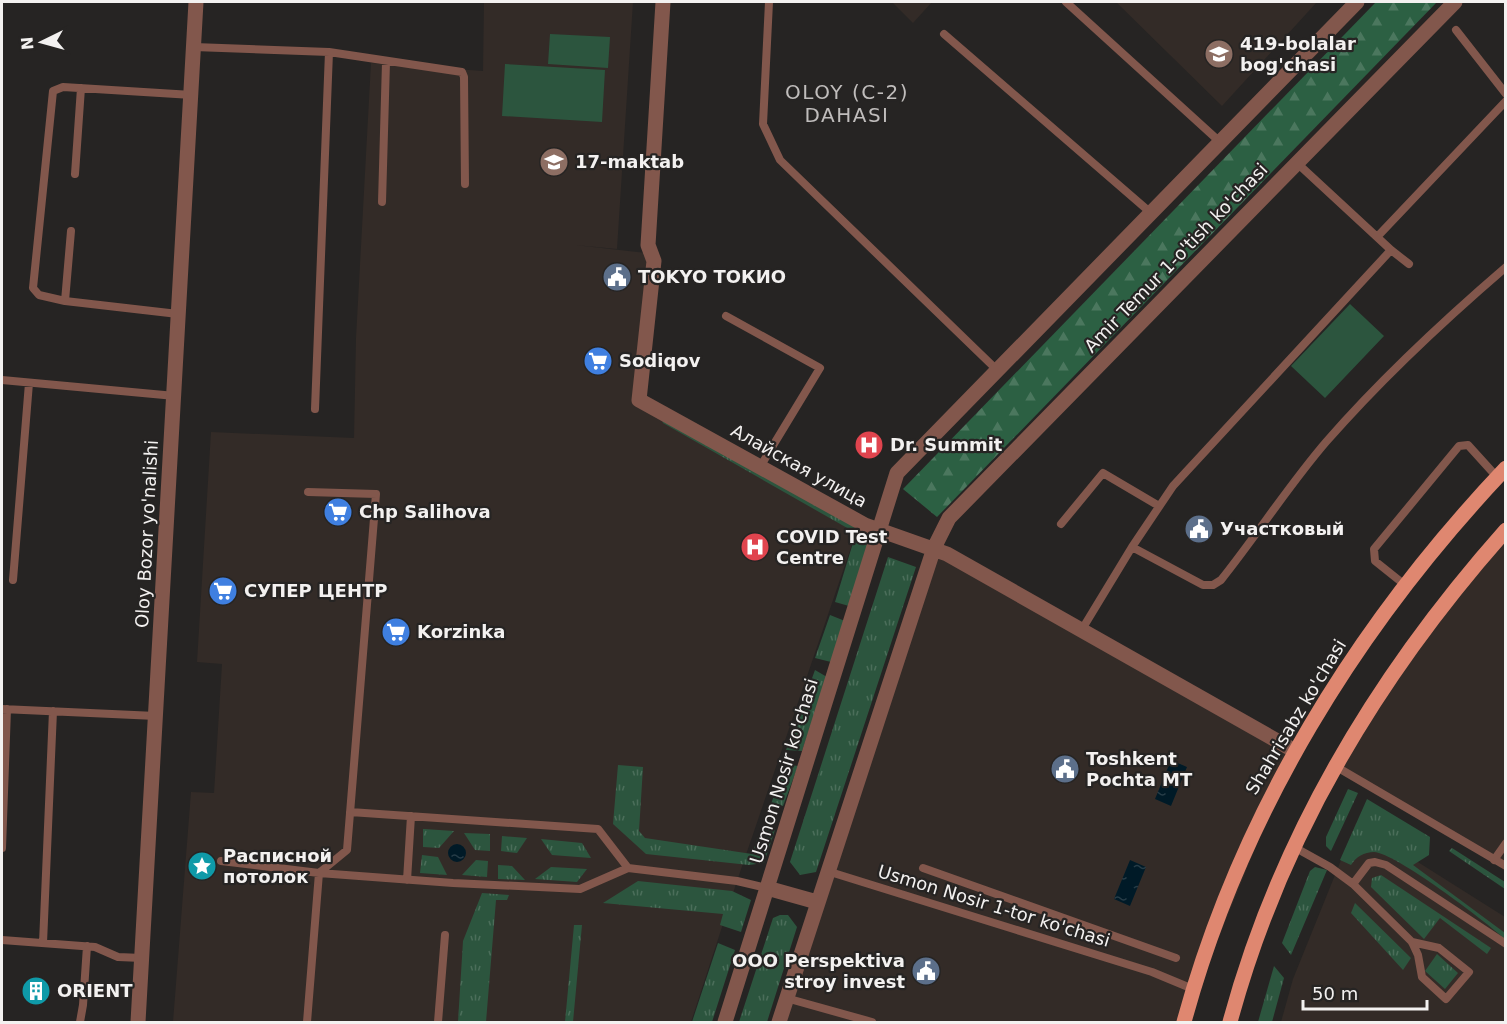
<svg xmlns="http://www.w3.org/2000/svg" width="1507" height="1024" font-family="'DejaVu Sans',sans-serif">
  <defs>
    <pattern id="grass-tufts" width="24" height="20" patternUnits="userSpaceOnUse" patternTransform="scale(1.5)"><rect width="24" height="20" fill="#2c553e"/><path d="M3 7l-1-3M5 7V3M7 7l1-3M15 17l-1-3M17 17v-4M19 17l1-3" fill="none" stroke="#4b6e5a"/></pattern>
    <pattern id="forest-firs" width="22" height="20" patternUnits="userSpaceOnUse" patternTransform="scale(1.5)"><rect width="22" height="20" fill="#2c6043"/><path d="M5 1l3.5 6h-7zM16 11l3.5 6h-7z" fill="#4b775e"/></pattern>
    <pattern id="water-ripples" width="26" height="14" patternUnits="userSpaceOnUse" patternTransform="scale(1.5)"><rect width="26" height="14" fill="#001a27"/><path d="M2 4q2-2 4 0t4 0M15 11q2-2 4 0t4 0" fill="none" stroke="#263c47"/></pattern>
  </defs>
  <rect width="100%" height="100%" fill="#262423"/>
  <path fill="#332b27" d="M484,2H633L617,249L575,245L655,254L644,402L860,521L737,881L691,1022H173L191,792L214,793L222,664L197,662L211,432L354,438L356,338L371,63L483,71Z
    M892,2H932L913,23Z
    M1116,2H1317L1222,106Z
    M1505,530V866L1335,766Z
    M934,548L1295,751L1184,1022H779Z
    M1356,823L1505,917V1022H1281L1293,979Z"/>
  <path fill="url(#grass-tufts)" d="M659,410L870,530L872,536L849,606L835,602L856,533L663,423Z
    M888,557L916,567L816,872L800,875L790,862Z
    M830,615L845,621L831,662L815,658Z
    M815,670L827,677L802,751L786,750Z
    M785,764L798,766L783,806L771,804Z
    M618,765L643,767L639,831L645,838L752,854L762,826L775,830L764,863L749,865L646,854L613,824Z
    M1348,789L1358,793L1331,851L1326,846V837Z
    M1367,799L1430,837L1429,855L1413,865L1505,933V939C1485,921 1396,853 1374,852C1364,852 1356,857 1351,865L1340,860Z
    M423,829H424L454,831L439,848L423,847Z
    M464,833L490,834V851L475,850Z
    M502,836L527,838L517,853L501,851Z
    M541,839L582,843L591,858L552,855Z
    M1452,848L1505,882V889L1449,851Z
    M422,855L438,857L447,875L420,873Z
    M476,860L488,861L487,877L462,875Z
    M498,865L512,866L525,880L498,879Z
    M551,867L587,869L577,882L535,879Z
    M1315,867L1327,870L1291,955L1282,943L1310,871Z
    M1381,875L1491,948L1487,954L1440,918L1424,939L1371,887L1372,878Z
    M638,881L732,891L751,900L741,932L720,925L723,914L603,903Z
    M482,893L509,895L507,900H496L486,1022H458L463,941Z
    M1355,903L1411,958L1403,970L1351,913Z
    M780,915H788L797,927L767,1022H739L773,918Z
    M574,925H582L573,1022H565Z
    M718,943L735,950L712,1022H692Z
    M1437,954L1458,973L1445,989L1425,971Z
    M1274,966L1284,978L1272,1022H1258Z"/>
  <path fill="url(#forest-firs)" d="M1376,2H1437L937,517L903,489Z"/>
  <path fill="#2c553e" d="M550,34L610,37L608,68L548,64Z
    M505,64L605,70L602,122L502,116Z
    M1350,304L1384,336L1325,398L1291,366Z"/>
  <path fill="url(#water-ripples)" d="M1171,760L1187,767L1171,806L1155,799Z
    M448 853a9 9 0 1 1 18 0a9 9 0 1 1-18 0Z
    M1130,860L1146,867L1130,906L1114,899Z"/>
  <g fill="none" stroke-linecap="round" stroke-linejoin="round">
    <path stroke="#82574c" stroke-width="8" d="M769,2L763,124L780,160L997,370
      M1066,2L1220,142
      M1456,30L1506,94
      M944,34L1151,213
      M194,47L329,52L462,72L464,77L465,184
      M1297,163L1377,237L1506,101
      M75,174L81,88
      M382,202L386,62
      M1377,237L1391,250L1173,486L1132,547L1203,585H1213L1221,580C1257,535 1289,485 1326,442C1381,379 1442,322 1506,267
      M1391,250L1409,264
      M65,301L71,231
      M178,314L65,301L39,295L33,288L53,91L63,87L192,95
      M726,316L820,368L760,467
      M2,380L175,396
      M315,409L329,52
      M1061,524L1103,473L1159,506
      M13,580L29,383
      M1405,585L1375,561L1374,549L1459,446L1468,445L1497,477
      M1081,631L1132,547
      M2,709L156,716
      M1335,766L1506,866
      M350,812L598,829L628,868
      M1294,847L1330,867L1353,884
      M2,848L7,709
      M1494,860L1506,843
      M221,861L319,873L453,883L580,889L628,868L737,881L767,888
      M923,868L1176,958
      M827,871L1152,972L1193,989
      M407,880L411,816
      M2,940L95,947L118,957L142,958
      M1412,942L1439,948L1469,972L1446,999L1422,977L1418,955L1412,942L1353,884L1369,863L1375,862L1386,865L1506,944
      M43,943L53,711
      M786,998L872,1022
      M80,1022L83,1005L87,946
      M307,1022L319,873L347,850L376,494L308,492
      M438,1022L445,935"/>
    <path stroke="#82574c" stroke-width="15" d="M663,2L648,245L654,261L639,400L865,525L947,554L1295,751
      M767,888L817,902
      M138,1022L196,2
      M725,1022L897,473L1357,2
      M779,1022L934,548L949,518L1455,2"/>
    <path stroke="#df8770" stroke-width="15" d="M1184,1022C1241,813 1357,625 1506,468
      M1230,1022C1280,837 1379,673 1506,530"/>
  </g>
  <defs>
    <g id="school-disc" transform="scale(1.5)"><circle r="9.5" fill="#8d6e63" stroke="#262423"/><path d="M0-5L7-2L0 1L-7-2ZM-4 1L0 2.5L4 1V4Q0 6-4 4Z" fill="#fff"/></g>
    <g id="civic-disc" transform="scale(1.5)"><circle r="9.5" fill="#5c6f8a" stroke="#262423"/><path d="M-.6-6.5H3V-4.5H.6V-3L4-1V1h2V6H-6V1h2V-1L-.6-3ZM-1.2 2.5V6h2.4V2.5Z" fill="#fff"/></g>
    <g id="supermarket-disc" transform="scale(1.5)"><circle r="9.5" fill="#3f7fe0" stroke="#262423"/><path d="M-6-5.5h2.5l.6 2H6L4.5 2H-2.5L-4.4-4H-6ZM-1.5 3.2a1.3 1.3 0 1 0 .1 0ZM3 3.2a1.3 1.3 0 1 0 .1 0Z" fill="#fff"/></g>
    <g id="hospital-disc" transform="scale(1.5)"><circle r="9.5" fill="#e0444e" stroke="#262423"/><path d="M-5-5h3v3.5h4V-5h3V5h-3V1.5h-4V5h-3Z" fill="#fff"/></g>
    <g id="sight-disc" transform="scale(1.5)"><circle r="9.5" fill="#0f9aa8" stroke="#262423"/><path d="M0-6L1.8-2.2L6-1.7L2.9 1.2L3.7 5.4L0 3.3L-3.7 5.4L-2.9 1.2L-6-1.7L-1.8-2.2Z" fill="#fff"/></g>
    <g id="building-disc" transform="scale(1.5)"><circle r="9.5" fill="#0f9aa8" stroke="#262423"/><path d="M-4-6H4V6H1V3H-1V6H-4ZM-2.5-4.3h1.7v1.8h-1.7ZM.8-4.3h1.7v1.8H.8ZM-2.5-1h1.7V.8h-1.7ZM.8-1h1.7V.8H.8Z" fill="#fff"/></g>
  </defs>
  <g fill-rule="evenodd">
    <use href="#school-disc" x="1219" y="54"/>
    <use href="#school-disc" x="554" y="162"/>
    <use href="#civic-disc" x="617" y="277"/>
    <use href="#supermarket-disc" x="598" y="361"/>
    <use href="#hospital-disc" x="869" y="445"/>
    <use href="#supermarket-disc" x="338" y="512"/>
    <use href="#civic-disc" x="1199" y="529"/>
    <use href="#hospital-disc" x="755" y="547"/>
    <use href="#supermarket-disc" x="223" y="591"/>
    <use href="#supermarket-disc" x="396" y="632"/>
    <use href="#civic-disc" x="1065" y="769"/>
    <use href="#sight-disc" x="202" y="866"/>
    <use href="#civic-disc" x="926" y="971"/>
    <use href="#building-disc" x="36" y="991"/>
  </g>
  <g text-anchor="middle" stroke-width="4.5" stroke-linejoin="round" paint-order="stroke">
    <g font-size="18" font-weight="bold" fill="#f3f1f0" stroke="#262423" text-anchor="start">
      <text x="1240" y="50">419-bolalar<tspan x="1240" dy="21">bog'chasi</tspan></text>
      <text x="575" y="168">17-maktab</text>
      <text x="638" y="283">TOKYO ТОКИО</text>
      <text x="619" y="367">Sodiqov</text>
      <text x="890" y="451">Dr. Summit</text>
      <text x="359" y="518">Chp Salihova</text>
      <text x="1220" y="535">Участковый</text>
      <text x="776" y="543">COVID Test<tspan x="776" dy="21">Centre</tspan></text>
      <text x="244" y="597">СУПЕР ЦЕНТР</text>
      <text x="417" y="638">Korzinka</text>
      <text x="1086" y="765">Toshkent<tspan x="1086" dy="21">Pochta MT</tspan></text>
      <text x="223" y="862">Расписной<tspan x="223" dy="21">потолок</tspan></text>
      <text x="905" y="967" text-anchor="end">ООО Perspektiva<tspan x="905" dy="21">stroy invest</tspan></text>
      <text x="57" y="997">ORIENT</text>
    </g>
    <g font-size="18" fill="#f3f1f0" stroke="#262423">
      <text transform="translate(1176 258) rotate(-46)" y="6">Amir Temur 1-o'tish ko'chasi</text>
      <text transform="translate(799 466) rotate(29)" y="6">Алайская улица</text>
      <text transform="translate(147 534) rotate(-87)" y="6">Oloy Bozor yo'nalishi</text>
      <text transform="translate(1296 717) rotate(-59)" y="6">Shahrisabz ko'chasi</text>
      <text transform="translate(784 771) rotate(-73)" y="6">Usmon Nosir ko'chasi</text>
      <text transform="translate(994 906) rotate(17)" y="6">Usmon Nosir 1-tor ko'chasi</text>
    </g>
    <g font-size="20" letter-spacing="1.5" fill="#c0bdbc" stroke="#262423">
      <text x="847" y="99">OLOY (C-2)<tspan x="847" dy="23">DAHASI</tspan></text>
    </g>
  </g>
  <rect width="1507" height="1024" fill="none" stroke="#f3f1f0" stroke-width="6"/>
  <g transform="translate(42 42) rotate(265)" stroke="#262423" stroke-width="4.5" paint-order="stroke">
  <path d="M0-4.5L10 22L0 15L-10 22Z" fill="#f3f1f0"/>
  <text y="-9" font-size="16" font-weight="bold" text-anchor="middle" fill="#f3f1f0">N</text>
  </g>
  <path d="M1303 1000v9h124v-9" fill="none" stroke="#f3f1f0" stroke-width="3"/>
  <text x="1312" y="1000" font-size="18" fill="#f3f1f0" stroke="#262423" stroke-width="4.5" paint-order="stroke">50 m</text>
</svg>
